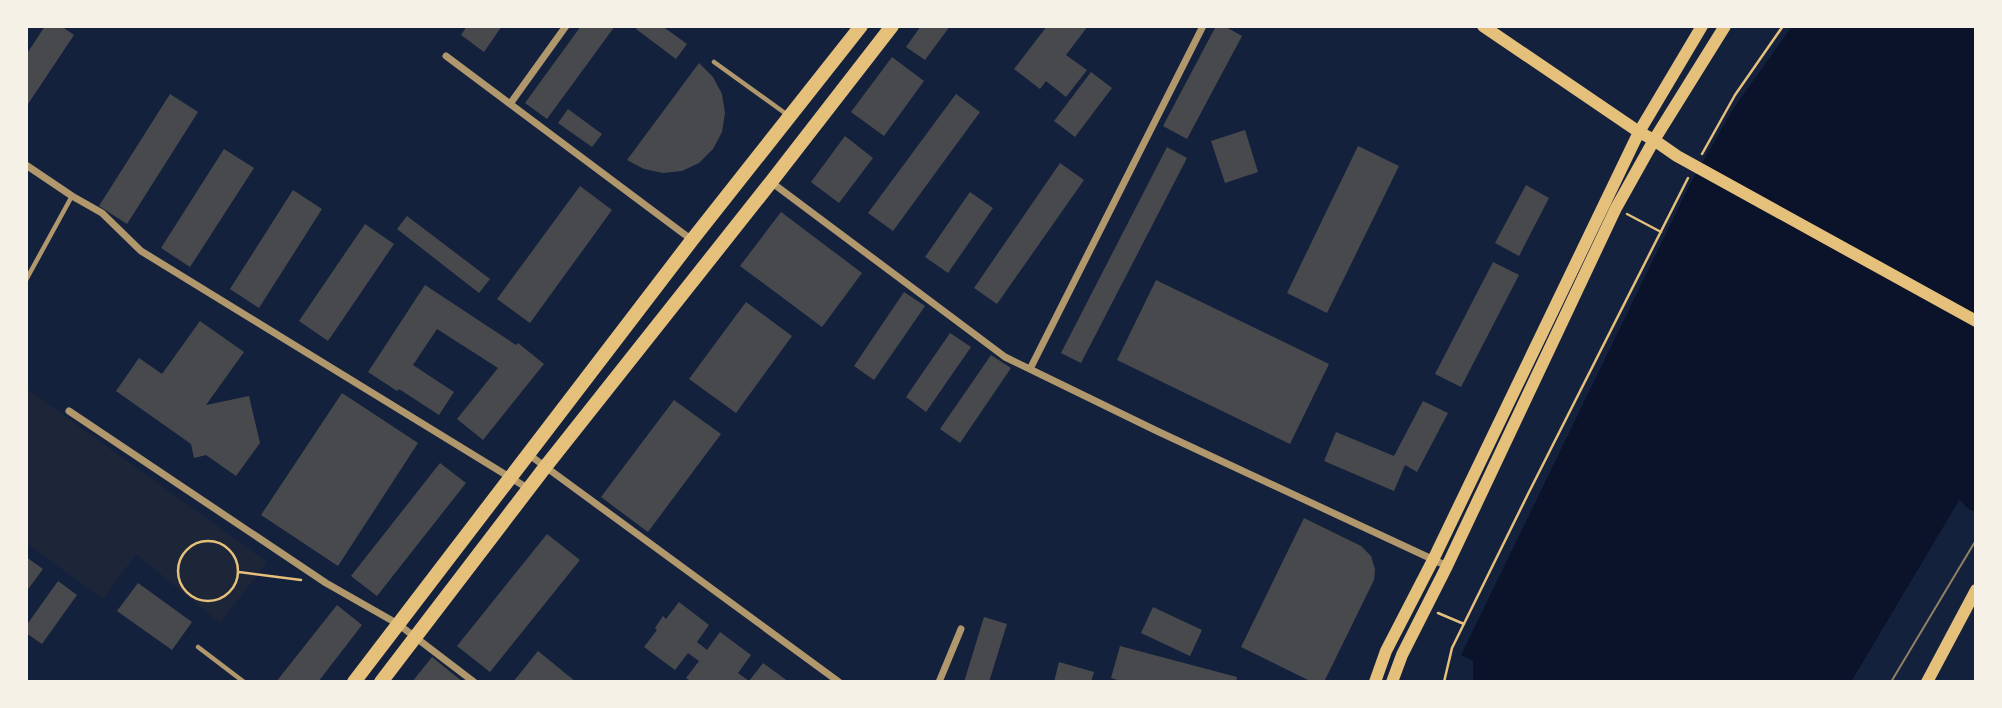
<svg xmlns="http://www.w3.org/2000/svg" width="2002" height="708" font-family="Jost,sans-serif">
  <rect width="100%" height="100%" fill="#14213d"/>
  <path fill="#1d2539" d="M26,388L267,562L220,623L136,554L103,599L26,543Z"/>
  <path fill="#0b132b" d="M1792,26H1976V472L1851,682H1473V661L1461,655L1689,186L1733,109Z"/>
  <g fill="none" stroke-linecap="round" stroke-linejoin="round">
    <path stroke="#0b132b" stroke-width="28" d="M1952,454L1967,486L1976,497"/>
  </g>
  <path fill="#48494c" d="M45,26H61L74,35L26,107V55Z
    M467,26H502L484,52L461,35Z
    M581,26H615L547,119L525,103Z
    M638,26H662L687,44L676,59L636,29Z
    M921,26H950L925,60L906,47Z
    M1047,26H1088L1066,55L1087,70L1066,97L1046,81L1040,89L1014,69Z
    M1216,26H1224L1242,36L1187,139L1163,126Z
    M892,57L924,81L884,136L851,112Z
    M699,63L713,77L722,94L725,113L722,132L713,149L699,163L682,171L663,173L644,169L627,160Z
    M1091,72L1112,88L1075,137L1054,121Z
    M170,94L198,112L127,224L99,206Z
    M956,94L980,112L893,231L868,213Z
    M568,109L602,134L592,147L558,123Z
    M1245,130L1258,172L1225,183L1211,141Z
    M845,136L873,158L839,203L811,182Z
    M1358,146L1399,166L1327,313L1287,293Z
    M1167,147L1187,158L1081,363L1061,353Z
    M224,149L254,168L190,267L161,248Z
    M1060,163L1084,180L997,304L974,288Z
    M1526,185L1549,198L1519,256L1495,243Z
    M580,186L612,210L530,323L497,299Z
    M293,190L322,209L259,308L230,289Z
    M970,192L993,208L948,273L925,257Z
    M781,212L862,273L822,327L740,266Z
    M407,216L490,279L479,293L397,229Z
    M365,224L394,244L328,341L299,321Z
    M1493,262L1519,275L1461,387L1435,374Z
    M1156,280L1329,364L1290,444L1117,360Z
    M425,285L516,345L518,343L544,364L483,440L457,419L498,368L437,329L413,365L454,392L439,415L399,389L397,391L368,372Z
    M904,292L925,306L874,380L854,366Z
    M746,302L792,336L736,413L689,379Z
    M200,321L244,352L206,405L249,396L260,443L236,476L206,455L194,458L191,444L116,391L139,358L162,374Z
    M950,333L971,347L926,412L906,397Z
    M991,355L1011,368L960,443L940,429Z
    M342,393L418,443L338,566L261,515Z
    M674,400L721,434L648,532L601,497Z
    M1423,401L1448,413L1417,472L1405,465L1394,491L1324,461L1336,432L1394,456Z
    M440,463L466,483L377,596L351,576Z
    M1304,518L1361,546L1371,556L1375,569L1374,580L1324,682H1312L1241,647Z
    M547,534L580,560L490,672L457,646Z
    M26,557L43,569L26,592Z
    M58,581L77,595L42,644L26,633V626Z
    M138,583L192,622L172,650L117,611Z
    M679,602L709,625L697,642L707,650L720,632L751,655L738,673L749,681L763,663L789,682H692L686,678L699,661L688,653L675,670L644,647L657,630L655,628L663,616L666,619Z
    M337,605L362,625L318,682H276Z
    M1153,607L1202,630L1190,656L1141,633Z
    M984,617L1007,624L989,682H964Z
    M1120,646L1237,677L1236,682H1124L1111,678Z
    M538,651L576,682H513Z
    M432,657L463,682H412Z
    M1059,662L1094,672L1091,682H1054Z"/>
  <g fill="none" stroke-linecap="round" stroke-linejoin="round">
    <path stroke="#e5c07b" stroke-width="2.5" d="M1702,154L1735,95L1783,26
      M1627,214L1661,232
      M178 571a30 30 0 1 1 60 0a30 30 0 1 1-60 0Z
      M239,572L301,580
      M1438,613L1464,624
      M1444,682L1452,648L1528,494L1688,178"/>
    <path stroke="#b1986c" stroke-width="4.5" d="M714,62L789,116
      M26,280L72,196
      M198,647L244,682"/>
    <path stroke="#b1986c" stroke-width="7" d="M446,56L692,240
      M510,104L566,26
      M26,165L72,196L102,213L141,251L529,489
      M771,182L1005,357L1157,431L1447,566
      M1030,369L1203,26
      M69,411L326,583L398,624L474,682
      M528,454L839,682
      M939,682L961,629"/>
    <path stroke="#e5c07b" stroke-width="12" d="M1483,26L1639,132L1654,140L1677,156L1976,321
      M1375,682L1386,651L1433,560L1639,132L1702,26
      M1392,682L1402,655L1447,566L1616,208L1654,140L1725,26
      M1927,682L1976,590"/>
    <path stroke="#e5c07b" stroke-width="14" d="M354,682L692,240L861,26
      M381,682L546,466L771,182L892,26"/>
    <path stroke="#918062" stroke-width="2" d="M1891,682L1976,540"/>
  </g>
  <rect width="2002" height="708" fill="none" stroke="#f6f1e7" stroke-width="56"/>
</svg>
